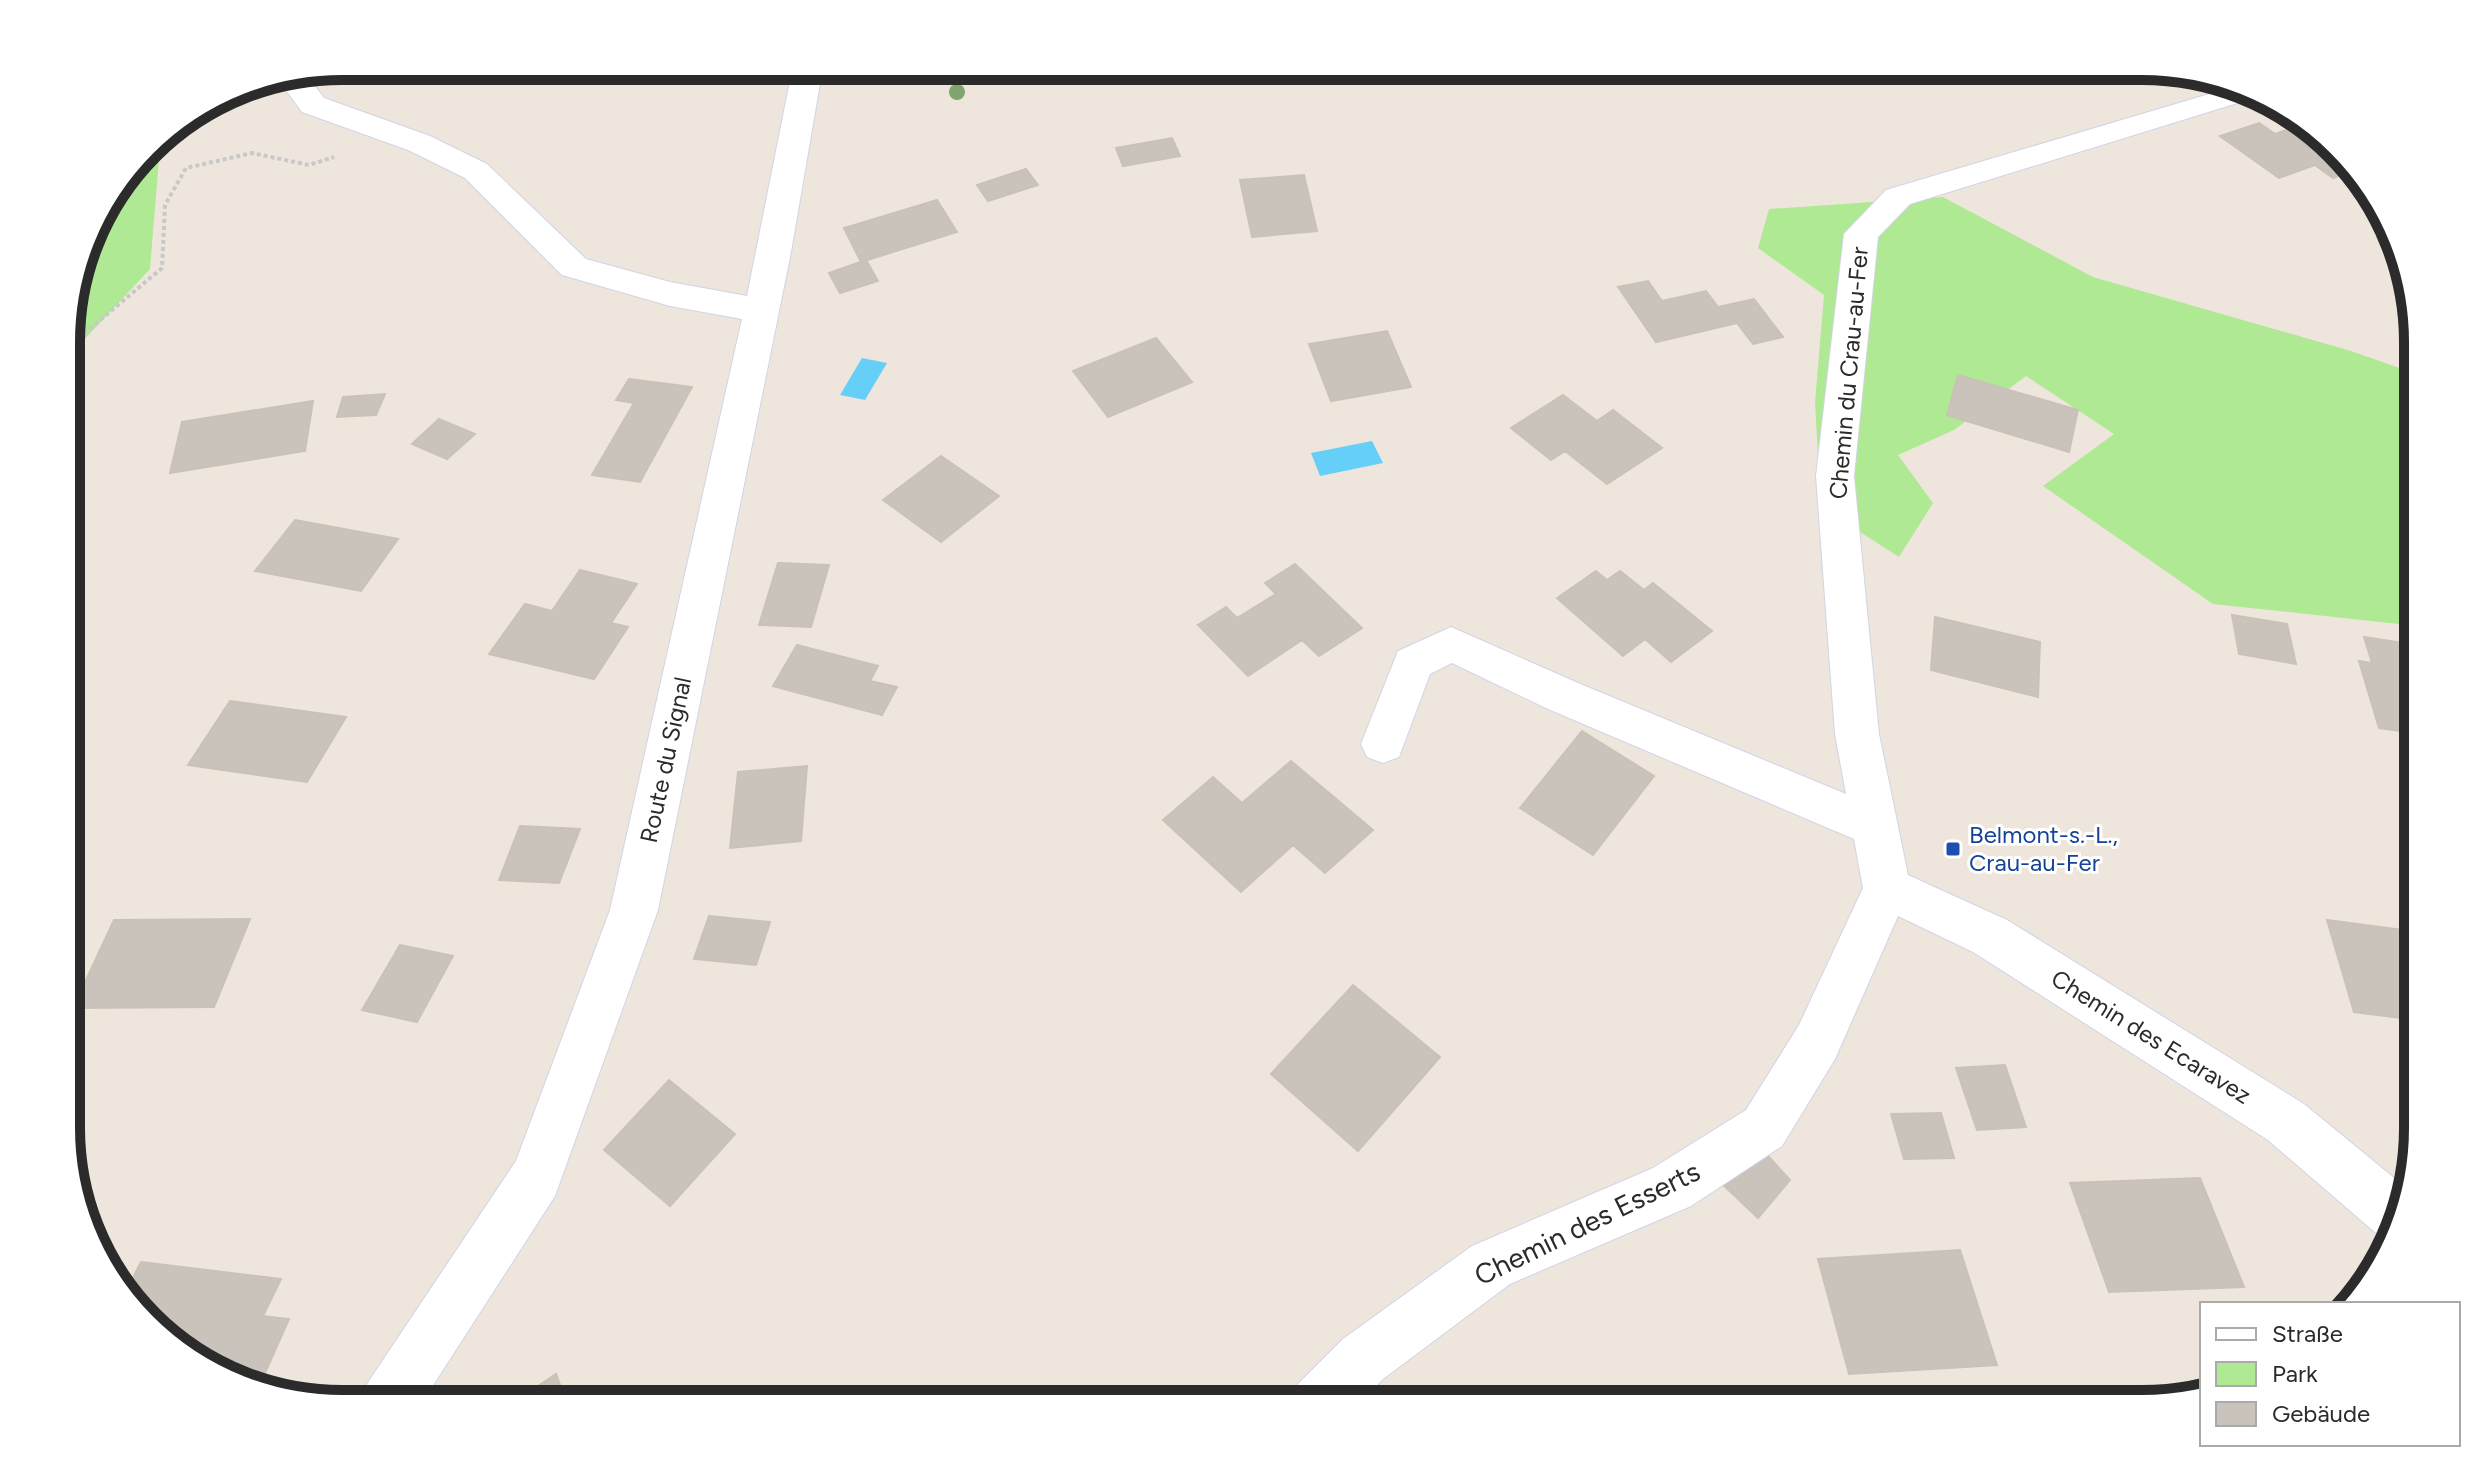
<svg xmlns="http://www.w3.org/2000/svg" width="2484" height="1470" font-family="Figtree,sans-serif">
  <rect width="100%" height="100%" fill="#eee6dc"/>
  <path fill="#afe994" d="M161,134L150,269L68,357V306L95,220Z
    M1943,197L2093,277L2351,351L2417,374V626L2213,604L2043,486L2114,434L2026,376L1954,430L1898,455L1933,503L1899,557L1821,507L1815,403L1824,295L1758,248L1769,209Z"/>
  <path fill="#66cff8" d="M862,358L887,363L865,400L840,395Z
    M1372,441L1383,463L1320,476L1311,453Z"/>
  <path fill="#c9c3bb" stroke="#c9c2b5" stroke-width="2" d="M2259,123L2275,134L2303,124L2352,170L2333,178L2315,165L2279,178L2220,136Z
    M1172,138L1180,156L1123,166L1116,148Z
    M1026,169L1038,185L988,201L977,185Z
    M1304,175L1317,231L1252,237L1240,180Z
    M937,200L957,232L861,262L844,228Z
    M866,260L878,281L840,293L829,273Z
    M1648,281L1662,301L1706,291L1718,307L1754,299L1783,337L1753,344L1737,323L1656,342L1618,287Z
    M1387,331L1411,387L1331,401L1309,344Z
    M1156,338L1192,382L1108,417L1073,371Z
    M1958,375L2078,410L2069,452L1947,415Z
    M629,379L692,387L640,482L592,475L634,403L616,400Z
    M385,394L376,415L337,417L343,397Z
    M1563,395L1597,421L1613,410L1662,448L1607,484L1565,451L1551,460L1511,428Z
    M313,401L305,451L170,473L182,422Z
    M439,419L475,434L447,459L412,444Z
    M941,456L999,496L941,542L883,500Z
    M295,520L398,539L361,591L255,571Z
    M778,563L829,565L811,627L759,625Z
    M1295,564L1362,628L1319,656L1302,640L1248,676L1198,625L1226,607L1237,618L1276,594L1265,583Z
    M580,570L637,584L611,623L628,627L594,679L489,654L525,604L552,611Z
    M1596,571L1607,580L1620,571L1644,590L1653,583L1712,631L1671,662L1645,639L1623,656L1557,598Z
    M2232,615L2287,624L2296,664L2239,654Z
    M1935,617L2040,642L2038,697L1931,670Z
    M2364,637L2417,645V733L2379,728L2359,661L2372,663Z
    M797,645L878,666L870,681L897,687L882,715L773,686Z
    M230,701L346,717L307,782L188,765Z
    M1582,731L1654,776L1593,855L1520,808Z
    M1291,761L1373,830L1325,873L1293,845L1241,892L1163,820L1213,777L1242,803Z
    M807,766L801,841L730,848L738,772Z
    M520,826L580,829L559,883L499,880Z
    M709,916L770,922L756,965L694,959Z
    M250,919L214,1007L73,1008L114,920Z
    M2327,920L2417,932V1020L2354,1012Z
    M400,945L453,956L417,1022L362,1010Z
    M1353,985L1440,1057L1358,1151L1271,1074Z
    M2005,1065L2026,1127L1977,1130L1956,1068Z
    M669,1080L735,1134L670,1206L604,1150Z
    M1941,1113L1954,1158L1904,1159L1891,1114Z
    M1757,1144L1790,1180L1758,1218L1717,1179Z
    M2200,1178L2244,1287L2109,1292L2070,1183Z
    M1960,1250L1997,1365L1849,1374L1818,1259Z
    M141,1262L281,1279L263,1316L289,1319L261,1382L204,1367L125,1293Z
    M556,1374L567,1404H511Z
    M763,1388L840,1404H758Z"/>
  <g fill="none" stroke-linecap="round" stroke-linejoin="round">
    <g stroke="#d1d4e5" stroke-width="2">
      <path id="minor" d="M793,66H823L791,252L658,910L555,1196L421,1404H358L367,1384L516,1161L610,910L742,319L670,306L562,275L465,178L408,150L302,112L278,79L305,73L324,98L430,136L487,164L586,259L670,282L747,296Z
        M2226,89L2257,97L1910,204L1878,237L1854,476L1879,734L1908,875L2007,920L2304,1104L2405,1187L2389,1239L2377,1234L2268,1140L1973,952L1898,916L1835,1059L1782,1146L1691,1206L1510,1284L1383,1379L1359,1404H1289L1298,1384L1343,1339L1472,1246L1653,1168L1746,1110L1799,1025L1863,888L1854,839L1548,709L1452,663L1430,674L1399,757L1383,763L1367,757L1361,744L1398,651L1451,627L1578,683L1846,794L1835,734L1816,476L1844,234L1886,190Z"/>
    </g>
    <path stroke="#c8c8c8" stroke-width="4" stroke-dasharray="4 3" stroke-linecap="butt" d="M68,347L162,268L165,205L186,168L252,153L309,165L334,157"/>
    <use href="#minor" fill="#fff" fill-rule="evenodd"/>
  </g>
  <circle fill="#7fa46e" cx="957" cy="92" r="8"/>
  <rect fill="#1a4fb4" stroke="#fff" stroke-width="3" x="1945" y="841" width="16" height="16" rx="4"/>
  <g text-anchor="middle" stroke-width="6" stroke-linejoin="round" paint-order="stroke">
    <g font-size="24" fill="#2b2b2b" stroke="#fff">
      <text transform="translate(1849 373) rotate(-85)" y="8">Chemin du Crau-au-Fer</text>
      <text transform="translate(666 760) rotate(-78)" y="8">Route du Signal</text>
      <text transform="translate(2151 1037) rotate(32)" y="8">Chemin des Ecaravez</text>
    </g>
    <g font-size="24" fill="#164399" stroke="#fff" text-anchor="start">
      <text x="1969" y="843">Belmont-s.-L.,<tspan x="1969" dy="28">Crau-au-Fer</tspan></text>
    </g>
    <g font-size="28" fill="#2b2b2b" stroke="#fff">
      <text transform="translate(1587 1223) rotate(-26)" y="10">Chemin des Esserts</text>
    </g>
  </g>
  <path d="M0 0H2484V1470H0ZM342 80H2142A262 262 0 0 1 2404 342V1128A262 262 0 0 1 2142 1390H342A262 262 0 0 1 80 1128V342A262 262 0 0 1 342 80Z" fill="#fff" fill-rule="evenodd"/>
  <path fill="none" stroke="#2b2b2b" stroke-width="10" d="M342 80H2142A262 262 0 0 1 2404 342V1128A262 262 0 0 1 2142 1390H342A262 262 0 0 1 80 1128V342A262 262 0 0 1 342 80Z"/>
  <rect x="2200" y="1302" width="260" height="144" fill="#ffffff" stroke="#aaaaaa" stroke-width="2"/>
  <rect x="2216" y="1328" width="40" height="12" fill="#ffffff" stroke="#aaaaaa" stroke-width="2"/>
  <text x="2272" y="1342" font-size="24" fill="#2b2b2b">Straße</text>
  <rect x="2216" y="1362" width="40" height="24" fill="#afe994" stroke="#aaaaaa" stroke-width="2"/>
  <text x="2272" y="1382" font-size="24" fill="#2b2b2b">Park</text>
  <rect x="2216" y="1402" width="40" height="24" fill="#c9c3bb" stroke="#aaaaaa" stroke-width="2"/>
  <text x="2272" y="1422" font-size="24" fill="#2b2b2b">Gebäude</text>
</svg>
